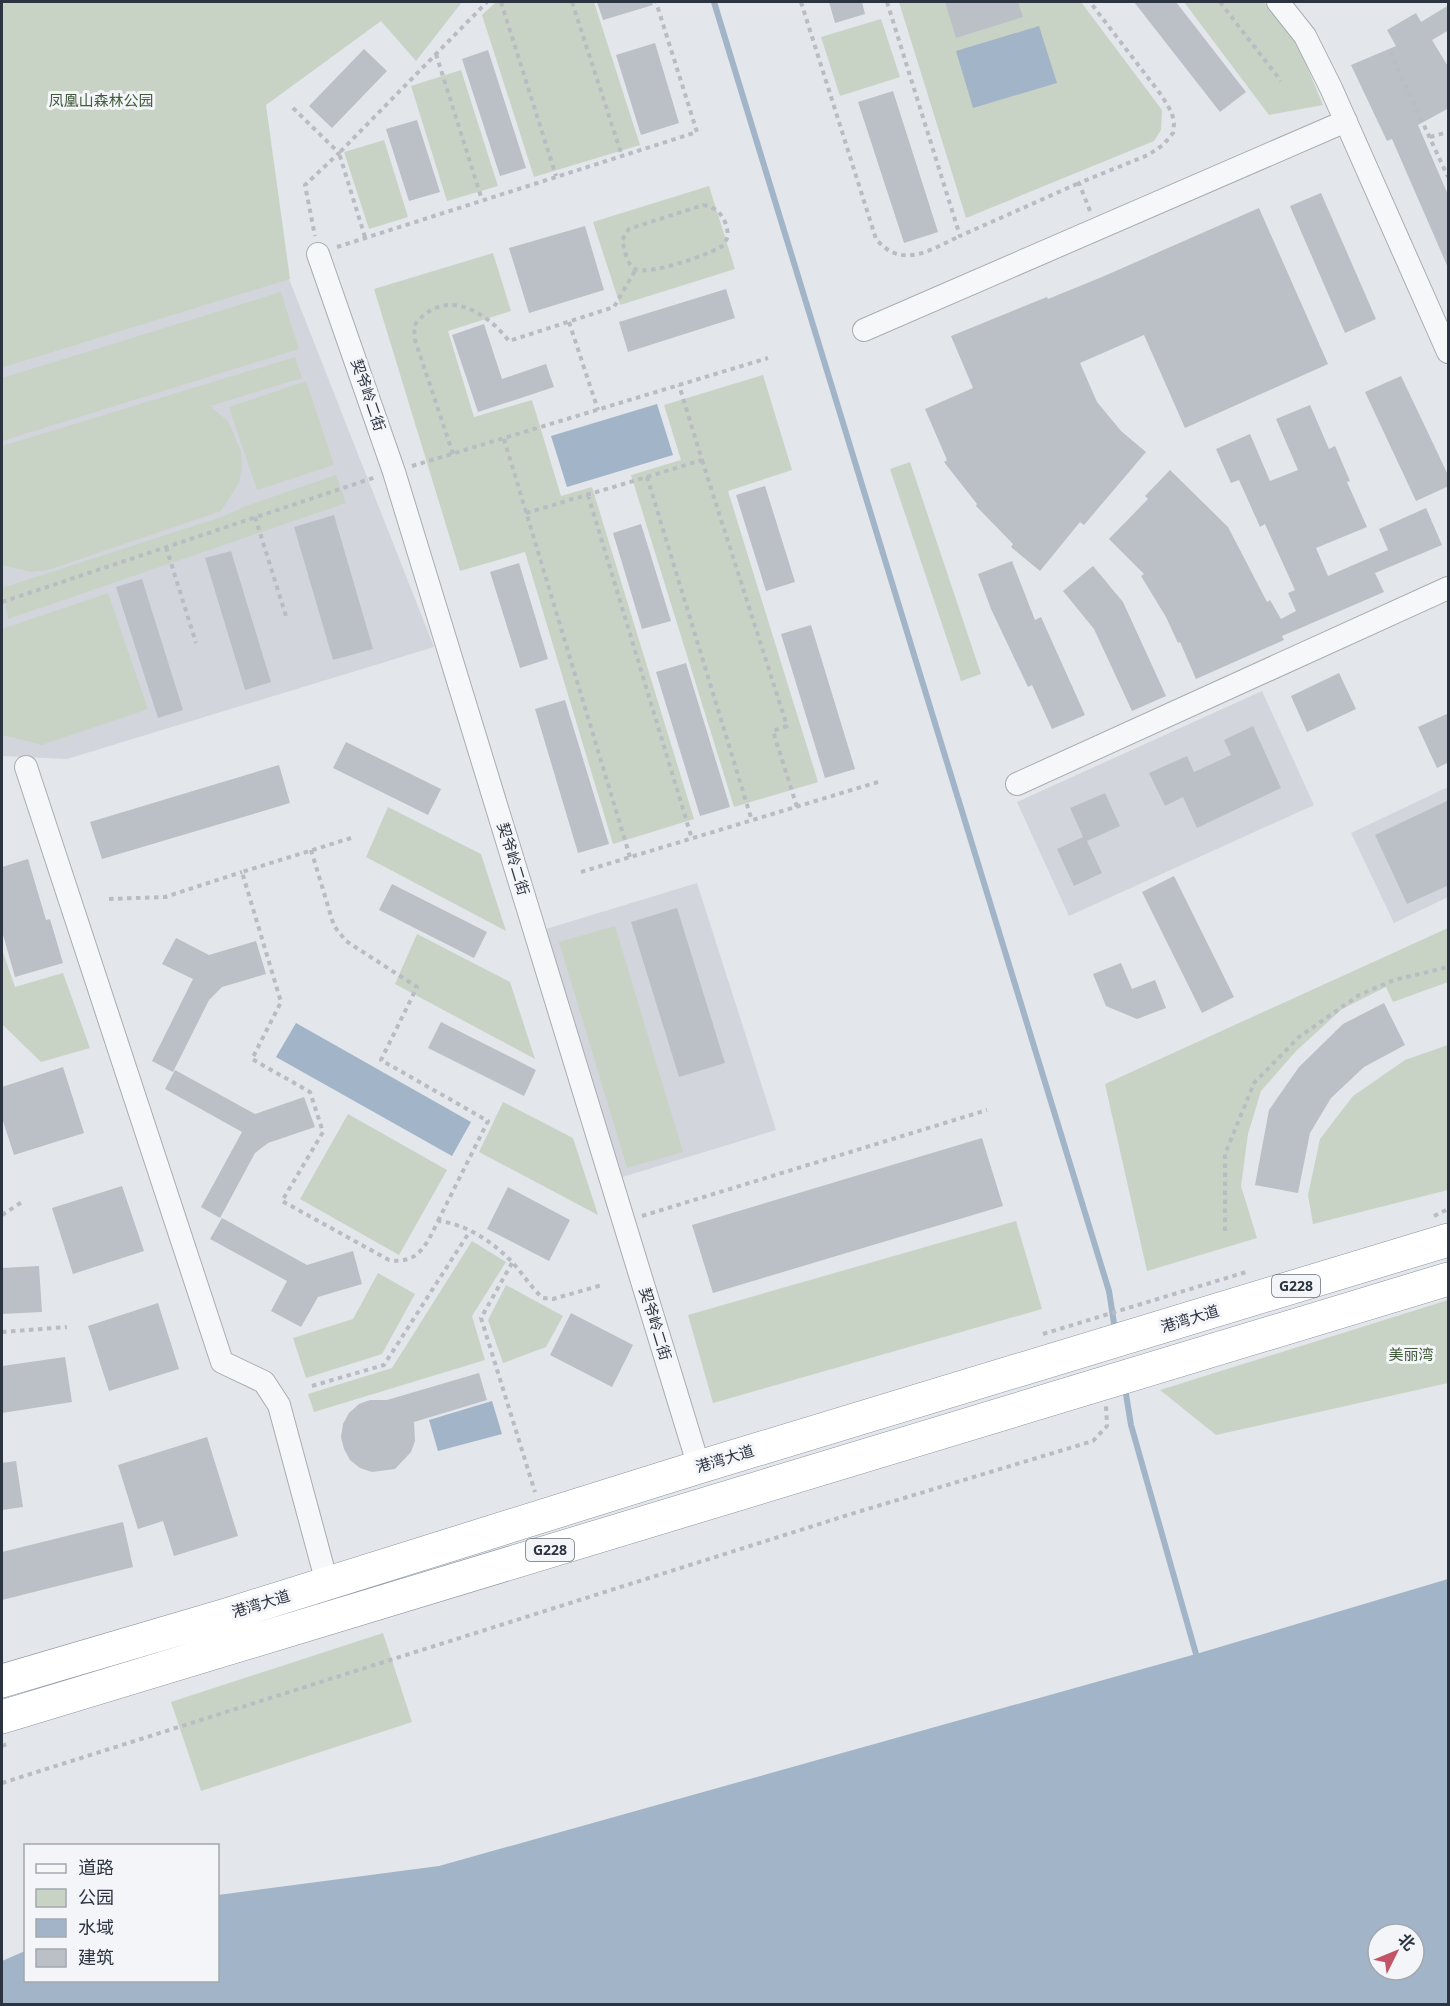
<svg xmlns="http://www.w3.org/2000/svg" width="1450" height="2006" font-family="'Open Sans','Noto Sans SC',sans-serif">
  <rect width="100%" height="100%" fill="#e3e6ea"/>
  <path fill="#d2d5dc" d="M289,279L434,647L67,759L2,756V368Z
    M1262,691L1314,805L1069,916L1017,802Z
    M1448,787V897L1394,923L1351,833Z
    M697,883L776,1130L619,1178L546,929Z"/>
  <path fill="#c9d3c5" d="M2,2H462L416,61L381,21L266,105L290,279L2,368Z
    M496,2H594L640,145L534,177L482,15Z
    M899,2H1081L1162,110L1161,130L1154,141L966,218Z
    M1184,2H1264L1298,45L1323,105L1269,115Z
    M881,19L900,77L840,96L821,37Z
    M461,70L498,186L447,201L411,86Z
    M384,140L408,217L369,229L344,152Z
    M709,186L735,269L620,305L593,222Z
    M493,253L511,311L448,331L474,417L532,400L561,496L592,487L694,819L613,844L525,552L460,571L374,289Z
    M281,292L299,349L2,441V378Z
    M295,357L302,378L210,406L228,421L241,451L242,467L239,483L221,511L48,570L30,572L2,565V446Z
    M763,375L792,470L728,491L818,782L734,807L631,475L681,460L664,405Z
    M306,381L334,465L257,490L229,407Z
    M910,462L981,674L961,681L890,469Z
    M336,475L346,503L8,619L2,588L224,516L246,506Z
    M108,593L148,709L42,745L2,735V629Z
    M388,807L481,854L506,931L366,857Z
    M615,926L683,1152L627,1168L559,942Z
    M1448,928V982L1393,1002L1386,987L1342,1009L1296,1051L1261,1091L1248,1134L1241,1186L1257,1238L1147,1271L1105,1084Z
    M417,934L510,982L535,1059L395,984Z
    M2,949L15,987L63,973L90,1048L41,1062L2,1024Z
    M1448,1045V1190L1313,1224L1308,1195L1320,1139L1353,1096L1405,1060Z
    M503,1102L573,1138L598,1215L479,1152Z
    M348,1114L447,1170L399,1255L300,1199Z
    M1016,1221L1042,1309L713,1403L688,1315Z
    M472,1241L506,1262L472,1316L485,1360L314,1412L308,1394L392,1368Z
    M378,1273L415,1294L382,1354L306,1378L293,1338L353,1319Z
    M506,1285L563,1316L546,1347L503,1363L488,1320Z
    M1448,1300V1383L1216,1435L1160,1390Z
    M383,1633L412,1722L201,1791L171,1702Z"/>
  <path fill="#a2b4c7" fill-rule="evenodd" d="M1039,26L1057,83L973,108L956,51Z
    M657,404L673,455L567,487L551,436Z
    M296,1023L471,1122L452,1156L276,1057Z
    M492,1401L502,1434L438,1451L429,1420Z
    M1448,1579V2004H2V1961L25,1951L26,1980H218V1895L439,1866L1196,1654ZM1378,1934H1414V1970H1378Z"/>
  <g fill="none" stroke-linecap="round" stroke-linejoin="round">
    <path stroke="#a2b4c7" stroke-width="6" d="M714,2L1109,1291L1115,1330
      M1125,1388L1131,1425L1196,1654"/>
  </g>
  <path fill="#bbc0c7" d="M597,2H652L653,5L603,20Z
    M829,2H862L865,14L835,23Z
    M945,2H1018L1023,17L956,38Z
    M1134,2H1176L1246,92L1220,112Z
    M1449,5V30L1432,40L1449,68V108L1418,125L1449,197V270L1392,139L1387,141L1351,65L1396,46L1387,30L1416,13L1421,22Z
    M655,43L679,123L641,135L616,55Z
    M364,49L387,71L332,128L309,106Z
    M488,50L526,168L500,176L462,59Z
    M893,91L938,232L904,243L858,102Z
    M417,120L440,192L409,201L386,129Z
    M1321,193L1376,319L1345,333L1290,206Z
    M1259,208L1328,364L1185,428L1144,335L1080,363L1097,402L1121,431L1146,452L1084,525L1080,522L1040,571L1011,547L1013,544L976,506L977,504L944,462L947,460L925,409L973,388L951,336L1047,297L1048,299L1102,277Z
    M585,226L604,290L529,313L509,248Z
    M726,289L735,318L628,352L619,322Z
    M484,324L502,379L546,364L554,387L478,412L452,335Z
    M1401,376L1449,477V486L1416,501L1365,392Z
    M1310,405L1329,449L1335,446L1350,481L1347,482L1367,527L1316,548L1328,576L1388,550L1379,529L1426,508L1442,545L1375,573L1384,592L1282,636L1284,640L1196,679L1180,642L1178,643L1166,617L1141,576L1144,574L1109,539L1148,499L1145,496L1170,470L1228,527L1267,602L1270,600L1281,619L1296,611L1288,593L1295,590L1265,524L1260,527L1239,480L1231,483L1216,449L1250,434L1270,481L1298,470L1276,419Z
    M765,486L795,582L766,591L736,495Z
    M334,515L373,649L333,660L294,527Z
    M641,524L671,621L642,629L613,533Z
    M231,551L271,682L245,690L205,558Z
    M1012,561L1035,620L1041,617L1085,715L1052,729L1032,685L1028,687L991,609L978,574Z
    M519,563L548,659L520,668L490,572Z
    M1093,566L1123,602L1166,696L1132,711L1094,629L1063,591Z
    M142,579L183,710L158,718L116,587Z
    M811,625L855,769L825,778L781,634Z
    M686,663L730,807L700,816L656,672Z
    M1339,673L1356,709L1307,732L1291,696Z
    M565,700L609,844L578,853L535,709Z
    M1449,713V762L1437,768L1418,727Z
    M1253,726L1281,788L1197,828L1183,797L1165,806L1149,773L1187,756L1194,772L1231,755L1224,740Z
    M346,742L441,789L428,815L333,768Z
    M279,765L290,803L102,859L90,822Z
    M1105,793L1120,826L1087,841L1102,873L1074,886L1057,849L1083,837L1070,808Z
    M1449,800V885L1407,904L1375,835Z
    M28,859L46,920L50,919L63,963L15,977L2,931V867Z
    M1174,876L1234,997L1202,1013L1142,892Z
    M392,884L487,932L474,958L379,910Z
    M677,908L725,1063L679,1077L631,922Z
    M176,938L209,955L256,941L266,974L222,987L209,1000L173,1072L152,1061L193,979L162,964Z
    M1121,963L1132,989L1155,980L1166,1008L1137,1019L1106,1006L1093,974Z
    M1384,1003L1405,1045L1364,1067L1331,1098L1310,1133L1298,1193L1255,1185L1269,1110L1299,1067L1343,1024Z
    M441,1022L536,1070L524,1096L428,1048Z
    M63,1067L84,1133L14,1155L2,1118V1087Z
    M175,1070L255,1114L304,1097L315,1127L268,1143L255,1153L220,1218L201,1207L242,1132L165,1089Z
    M982,1138L1003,1206L713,1293L692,1225Z
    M122,1186L144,1251L73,1274L52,1208Z
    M508,1187L570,1220L549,1261L487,1229Z
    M222,1218L307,1265L353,1251L362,1284L318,1297L301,1327L271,1311L287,1281L210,1239Z
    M39,1266L42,1312L2,1314V1268Z
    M158,1303L179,1369L109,1391L88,1326Z
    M571,1313L633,1345L612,1387L550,1355Z
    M65,1357L72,1402L2,1413V1366Z
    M479,1373L487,1400L414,1422L415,1441L411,1452L395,1469L372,1472L360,1468L350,1460L344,1449L341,1437L343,1424L349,1413L359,1404L370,1400H387Z
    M207,1437L238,1536L174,1556L163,1521L138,1529L118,1465Z
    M16,1461L23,1507L2,1510V1463Z
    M123,1522L133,1567L2,1600V1552Z"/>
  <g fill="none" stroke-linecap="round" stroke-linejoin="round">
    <g stroke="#a8adb4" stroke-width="24">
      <path id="minor" d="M1278,2L1305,36L1331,88L1448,352
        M318,254L394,472L699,1467
        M864,330L1346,121
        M26,767L222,1362L264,1382L279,1405L327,1583
        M1017,784L1448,588"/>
    </g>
    <g stroke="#8c94a0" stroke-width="34">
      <path id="highway" d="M2,1681L226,1615L699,1467L1448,1240
        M2,1717L1448,1279"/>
    </g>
    <path stroke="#b9bcc2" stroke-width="4" stroke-dasharray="4.5 4.5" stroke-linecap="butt" d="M501,2L556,176
      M572,2L622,156
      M801,2L876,239C902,270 930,250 960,236
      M887,2L960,236L1079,183
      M1220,2L1281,81
      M1390,52L1448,177
      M436,54L482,200
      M293,108L339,153L305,185L315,236
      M1430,137L1448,132
      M703,205C719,207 727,220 728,236L724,245C711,254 649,276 635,269C626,264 625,249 622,240L629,229Z
      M1090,211L1079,183L1148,155L1163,145L1173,133L1174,124L1172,113L1162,96L1090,2
      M365,237L339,153L487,2
      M337,247L697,132L656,2
      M569,322L598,410
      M504,439L630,857
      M453,454L415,340L414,326C443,286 485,310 509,341L614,307L636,269
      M702,460L787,726L773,731L797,807
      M412,466L768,358
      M647,477L702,460L679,385
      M588,495L692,839
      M526,513L647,477L752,821
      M255,517L286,616
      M166,547L196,643
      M2,602L376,477
      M351,838L242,872L281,1002L252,1059L310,1092L323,1132L282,1201L389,1260C418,1265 427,1244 438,1221C463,1223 490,1240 508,1258C521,1270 529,1286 543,1298L553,1299L602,1285
      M311,850L334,926L346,941L417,987L381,1060L488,1121L438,1221
      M581,872L878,782
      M109,899L165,897L242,872
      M2,1215L22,1202
      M642,1216L987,1110
      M1434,1216L1448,1209
      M1225,1231V1154L1254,1083L1299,1037L1359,995L1394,980L1448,967
      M512,1263L481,1318L535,1492
      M2,1332L67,1327
      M1043,1334L1246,1272
      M312,1386L384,1365L470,1231
      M2,1746L10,1743
      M2,1783L851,1514L1093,1441L1107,1426L1106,1406"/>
    <use href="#minor" stroke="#f6f7f9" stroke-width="22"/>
    <use href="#highway" stroke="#fff" stroke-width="33"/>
  </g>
  <g text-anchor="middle" stroke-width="6" stroke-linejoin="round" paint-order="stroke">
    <g fill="#f3f5f8" stroke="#686e78" stroke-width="1.5">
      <rect x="1272" y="1275" width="48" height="22" rx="4.5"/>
      <rect x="526" y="1539" width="48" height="22" rx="4.5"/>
    </g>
    <g font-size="14" font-weight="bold" fill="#2c3441">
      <text x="1296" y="1291">G228</text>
      <text x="550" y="1555">G228</text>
    </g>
    <g font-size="15" fill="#425c3b" stroke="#f3f5f8">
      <text x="101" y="106">凤凰山森林公园</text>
      <text x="1411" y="1360">美丽湾</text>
    </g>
    <g font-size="15" fill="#2c3441" stroke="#f3f5f8">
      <text transform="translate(368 395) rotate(71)" y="5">契爷岭二街</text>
      <text transform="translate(513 859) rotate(73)" y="5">契爷岭二街</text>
      <text transform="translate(1190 1319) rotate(-17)" y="5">港湾大道</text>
      <text transform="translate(655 1324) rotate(73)" y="5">契爷岭二街</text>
      <text transform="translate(725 1459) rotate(-17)" y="5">港湾大道</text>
      <text transform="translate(261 1604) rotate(-17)" y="5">港湾大道</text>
    </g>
  </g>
  <rect width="1450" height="2006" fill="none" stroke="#2c3441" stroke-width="6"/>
  <rect x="24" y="1844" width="195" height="138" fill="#f3f5f8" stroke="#a3a8af" stroke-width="1.5"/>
  <rect x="36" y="1864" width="30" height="9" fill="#f6f7f9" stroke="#a3a8af" stroke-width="1.5"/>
  <text x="78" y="1874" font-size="18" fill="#2c3441">道路</text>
  <rect x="36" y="1889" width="30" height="18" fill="#c9d3c5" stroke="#a3a8af" stroke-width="1.5"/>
  <text x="78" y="1904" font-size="18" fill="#2c3441">公园</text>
  <rect x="36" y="1919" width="30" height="18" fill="#a2b4c7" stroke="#a3a8af" stroke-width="1.5"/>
  <text x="78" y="1934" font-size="18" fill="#2c3441">水域</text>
  <rect x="36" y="1949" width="30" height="18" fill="#bbc0c7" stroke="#a3a8af" stroke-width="1.5"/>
  <text x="78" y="1964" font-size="18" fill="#2c3441">建筑</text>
  <g transform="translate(1396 1952) rotate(47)"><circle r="28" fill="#f3f5f8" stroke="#a3a8af" stroke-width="1.5"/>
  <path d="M0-4.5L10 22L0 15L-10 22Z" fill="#c35467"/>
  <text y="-9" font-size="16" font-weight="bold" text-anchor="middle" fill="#2c3441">北</text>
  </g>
</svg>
